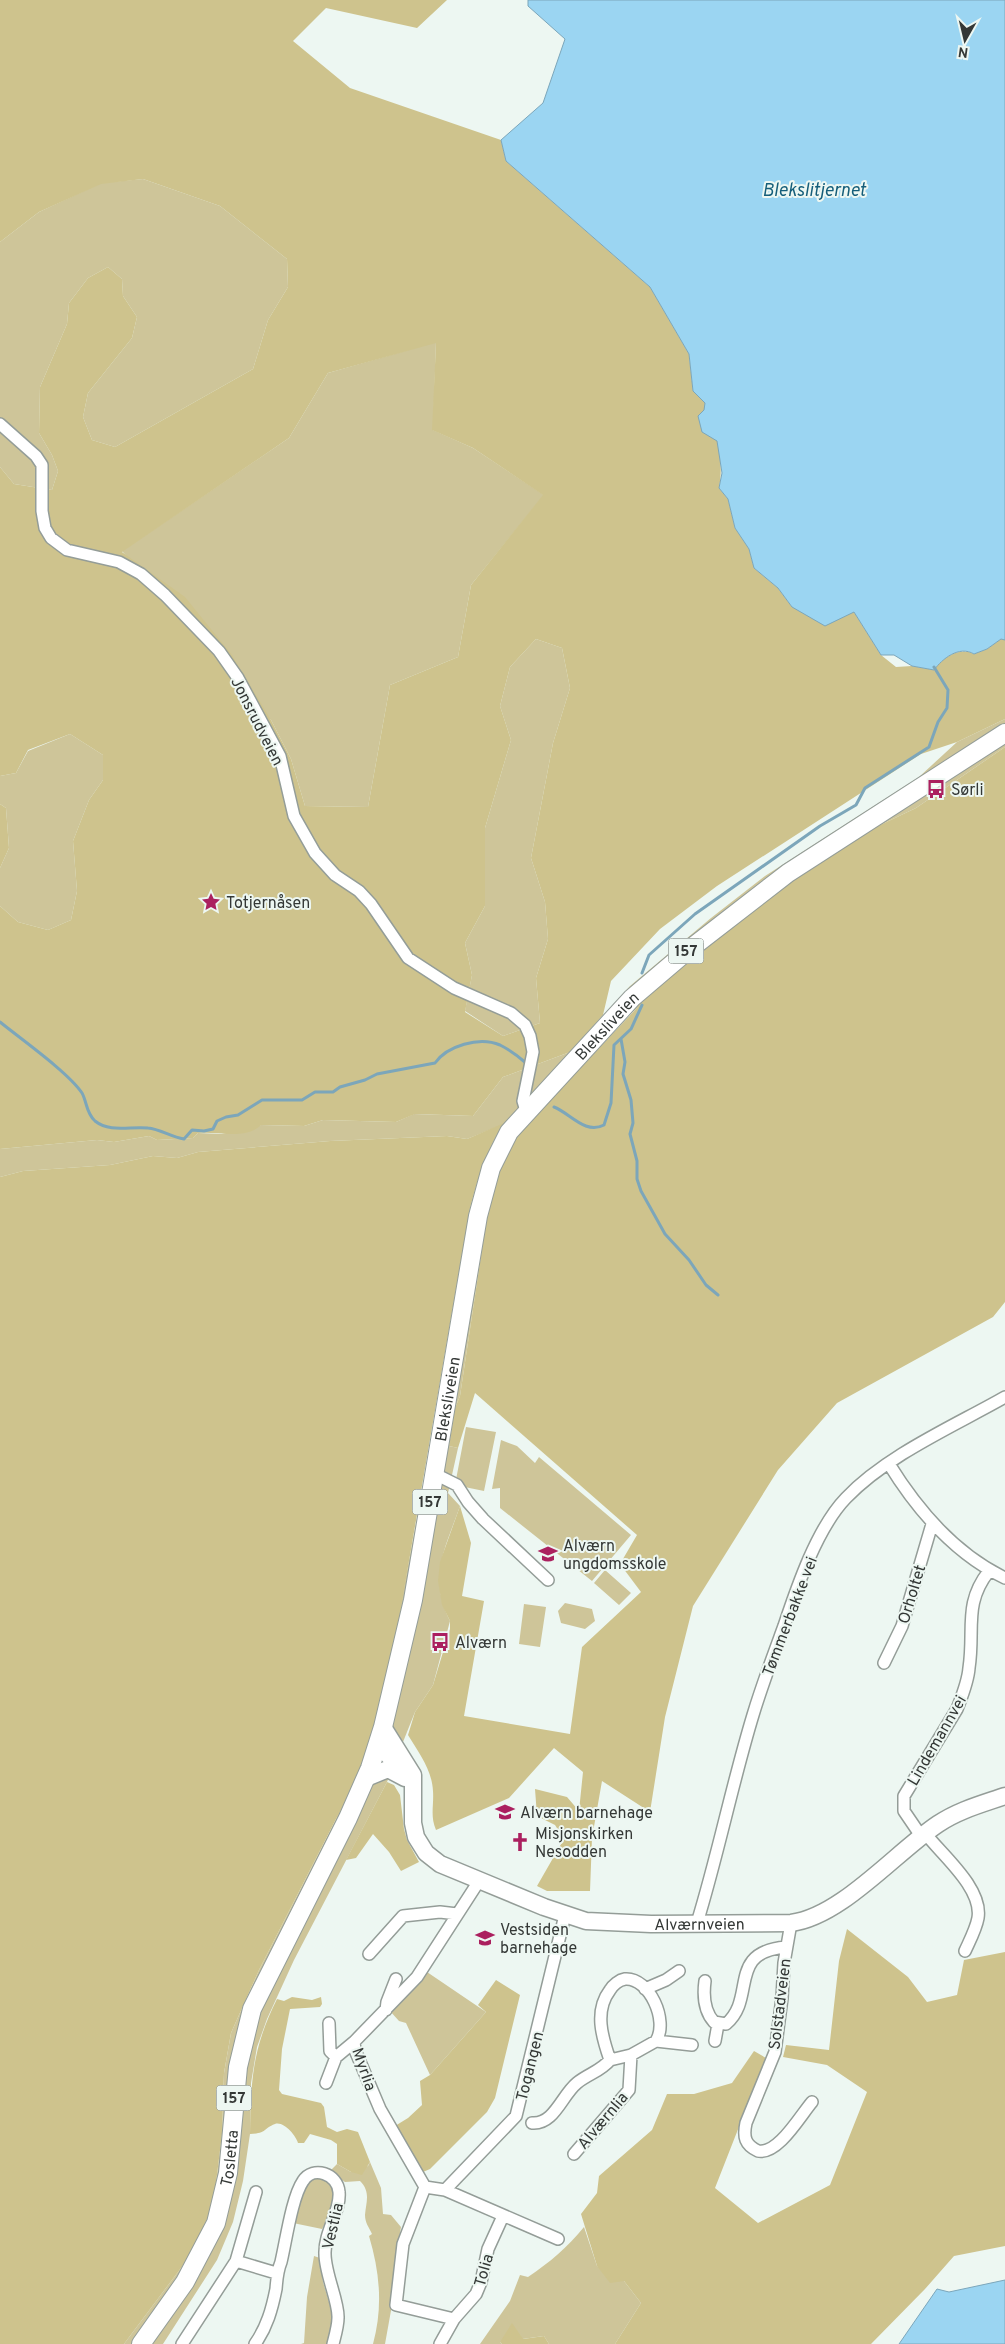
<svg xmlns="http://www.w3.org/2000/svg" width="1005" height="2344" font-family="Overpass,sans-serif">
  <rect width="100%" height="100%" fill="#edf7f2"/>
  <path fill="#cec599" d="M143,179L220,206L287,259L288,287L268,320L253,369L115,447L92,440L83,417L88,393L132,338L137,317L123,296L122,279L108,267L88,278L69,303L67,324L40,387L39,433L52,455L58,471L52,490L14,484L0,467V242L39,212L101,183Z
    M436,342L433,430L473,448L544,495L471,585L458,657L390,685L368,807L305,806L291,759L271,720L122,551L289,438L328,373Z
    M536,639L562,648L570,688L553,743L531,858L545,902L548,939L536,978L540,1023L503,1036L465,1011L472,975L465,943L485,906V828L511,740L500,706L510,667Z
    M1005,719V747L916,808L876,827L777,891L624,1019L584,1065L489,1202L460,1396L455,1408L449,1446L458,1448L448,1493L460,1506C445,1549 428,1577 450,1621L433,1685L415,1712L387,1782L294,1960L267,2019L257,2047L251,2083L250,2134L243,2181L233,2222L217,2260L163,2344H124L190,2256L208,2217L216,2183L222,2134L224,2073L231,2033L259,1970L336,1819L386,1683L425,1475L470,1208C477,1178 487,1150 504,1124L467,1139L447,1136L330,1141L198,1152L177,1158L153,1156L110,1165L23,1171L0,1177V1149L97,1140L114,1142L149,1136L157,1140L193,1138L198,1133L222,1134L261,1125L304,1126L323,1120L396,1122L414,1114L473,1116L503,1077L570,1052L630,986L711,918L765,876L919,777L957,742Z
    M70,734L103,755V780L89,800L73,841L77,891L71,920L48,930L18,922L0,906V868L9,848L6,808L0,804V776L16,773L28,751Z
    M466,1427L496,1432L484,1491L455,1485Z
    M501,1440L517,1446L535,1463L539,1457L631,1535L592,1581L500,1508V1488L492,1489Z
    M605,1570L631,1593L619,1605L594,1583Z
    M565,1603L592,1609L595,1621L585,1629L561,1623L558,1611Z
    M524,1604L546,1607L540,1647L519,1644Z
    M427,1972L486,2012L430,2075L406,2023L399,2021L390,2011Z
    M370,2162L381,2188L383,2214L391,2215L401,2227L394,2269L392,2305L385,2344H373C383,2307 380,2273 369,2236L372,2234C369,2227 365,2223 365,2215C366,2202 371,2192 360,2181L345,2182L330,2171L337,2164L351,2172L368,2166Z
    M318,2176L335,2185L332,2211L322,2229L293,2223L307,2181Z
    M584,2227L597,2266L624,2281L641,2303L615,2344H549L544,2336L500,2342L502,2344H480L510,2301L520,2275L528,2277C550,2262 567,2248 584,2227Z
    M314,2256L320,2258L323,2282L334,2319L328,2344H301L304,2343L307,2297Z"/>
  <path fill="#cec38d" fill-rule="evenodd" d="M0,0H447L417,28L326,8L293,41L350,88L501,140L506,161L650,287L689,354L693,391L705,403C704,417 714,428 717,440C721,455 722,473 719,488L728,499L735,528L749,549L754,568L778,588L792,607L854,612L881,655L896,667L912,666L934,670C942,658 959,646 974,654L987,649L1001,639L1005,640V719L957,742L921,754L717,886L660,929L611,981L603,1015L570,1052L503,1077L473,1116L415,1114L396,1122L323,1120L304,1126L261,1125C246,1140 217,1131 198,1133L193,1138L157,1140L149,1136L114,1142L97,1140L0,1149V906L18,922L48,930L71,920L77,891L73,841L89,800L103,780V755L70,734L28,750L16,773L0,776V467L14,484L52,490L58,471L52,455L39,433L40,387L67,324L69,303L88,278L108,267L122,279L123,296L137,317L132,338L88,393L83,417L92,440L115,447L253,369L268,320L288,287L287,259L220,206L143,179L101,184L39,212L0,242ZM436,343L432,430L473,448L543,495L471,585L458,657L390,685L368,807L305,806L291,759L271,720L232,655L185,597L122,552L289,438L328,373ZM536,639L562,648L570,688L553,743L531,858L545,902L548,939L536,978L540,1023L503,1036L465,1012L472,975L465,943L485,906V828L511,740L500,706L510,667Z
    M1005,747V1302L993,1317L837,1403L778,1470L693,1606L665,1717L650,1812L602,1781L592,1838L590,1891H547L537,1886L564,1839L555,1825L537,1816L535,1789L567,1797L579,1811L583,1772L554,1748L509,1798L436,1830C430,1816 434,1806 433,1791C432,1770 419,1753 408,1735L415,1712L433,1685L450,1629V1621L442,1605L438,1581L440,1562L460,1506L471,1543L462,1596L484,1601L464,1716L570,1734L582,1647L641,1592L620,1564L637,1535L475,1393L458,1448L449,1446L455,1408L460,1396L489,1202L499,1170L514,1142L532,1119L652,992L777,891L876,827L916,808Z
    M0,804L6,808L9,848L0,868Z
    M504,1123C487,1149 478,1177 470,1208L400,1613L386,1683L364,1764L259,1970L231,2033L224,2073L222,2134L216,2183L208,2217L190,2256L124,2344H0V1177L23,1171L110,1165L153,1156L177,1158L198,1152L330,1141L447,1136L467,1139Z
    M387,1782L394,1785L400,1795L404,1829L407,1840L419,1862L401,1871L389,1852L373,1834L356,1858L346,1860Z
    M847,1929L908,1977L927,2002L957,1995L964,1960L1005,1952V2246L954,2256L925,2289L871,2344H615L641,2303L624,2281L610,2283L597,2266L581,2214L597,2193L599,2176L652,2130L667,2094H694L732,2083L754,2051L766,2058L715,2188L758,2223L830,2185L867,2092L827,2065L783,2057L786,2045L829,2050L839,1961Z
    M496,1980L520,1995L495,2098L487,2112L430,2169L423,2172L395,2126L408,2118L422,2105L420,2081L430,2075L486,2012L478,2005Z
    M292,1997L312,2000L321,1997L322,2004L320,2007L290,2009L282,2049L279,2090L282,2094L321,2103L324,2107L327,2127L337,2132L347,2129L358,2132L370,2162L362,2175L351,2172L337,2164V2144L331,2140L310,2134L304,2143H298C296,2136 284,2121 275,2124C262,2129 268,2133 250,2134C251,2080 252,2049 277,1999L284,2001Z
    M512,2323L523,2339L544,2336L549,2344H502L500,2342Z"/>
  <path fill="#9bd5f2" stroke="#7ca6ba" d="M528,0H1005V640L1001,639L987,649L974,654C959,645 942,659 934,670L912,666L894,655H881L854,612L825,626L792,607L778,588L754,568L749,549L735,528L728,499L719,488L722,473L717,441L702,432L698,416L704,410L705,403L693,391L689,354L650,287L506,161L501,140L543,103L565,39L528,6Z
    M1005,2280V2344H899L937,2289L949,2292Z"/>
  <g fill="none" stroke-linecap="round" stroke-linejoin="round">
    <path stroke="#7ca6ba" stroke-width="3" d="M642,973L649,955L695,914L820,826L856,805L865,788L929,747L938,722L947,708L948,690L934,667
      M0,1022C21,1039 69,1073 82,1093C87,1102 86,1113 95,1121C110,1133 130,1126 148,1128C160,1129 171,1137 184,1139L192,1130L204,1131L213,1129L217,1121L226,1117L238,1115L262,1100H302L315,1092H333L340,1087L365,1080L377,1074L435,1063C447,1046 479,1036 500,1045C510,1050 518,1056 526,1063
      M621,1039L625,1062L623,1074L631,1100L633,1123L630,1134L637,1161V1179L641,1191L665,1234L689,1260L706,1285L718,1295
      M554,1107C570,1113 585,1135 604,1125L611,1103L614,1045L631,1029L642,1005"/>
    <g stroke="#949d98" stroke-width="14">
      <path id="minor" d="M0,424L36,456L42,465V511L45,528L51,538L67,550L119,562L141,574L165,595L219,651L238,678L280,756L294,816L315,853L335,875L359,891L371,904L408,958L454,988L511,1013L525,1025L530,1036L533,1052L523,1101L526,1111
        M889,1464C918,1511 955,1554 1005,1578
        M435,1474L457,1485L468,1502L483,1519L548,1580
        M884,1663L902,1626L932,1524
        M925,1833C941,1854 983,1888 978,1918C976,1929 970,1940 965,1951
        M921,1836L904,1811V1796L957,1709C962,1696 968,1682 969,1668C975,1629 963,1604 989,1571
        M697,1923C718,1855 732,1784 753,1715C762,1685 773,1656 784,1626C797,1587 817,1528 846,1498C887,1455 954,1426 1005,1397
        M791,1923L784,1963L782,1998L775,2052L746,2123C743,2137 745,2145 758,2151C778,2155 800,2116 812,2102
        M369,1954L403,1916L440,1912L457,1914
        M705,1981C703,1996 704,2011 714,2022L726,2024C757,1998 726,1952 786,1947
        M645,1989L666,1980L679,1971
        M386,2010L387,2002L396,1979
        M329,2023L330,2051L336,2057
        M656,2041L692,2045
        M715,2041L718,2024
        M326,2083L336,2057L354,2042
        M532,2123C554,2125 562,2095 577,2083C588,2074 601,2071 610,2060L631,2055L656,2041C669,2021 649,1977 625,1979C619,1980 613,1985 610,1990C594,2011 602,2037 610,2060
        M574,2154L629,2090L631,2055
        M425,2187L380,2109L355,2050L354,2042L417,1977L479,1881
        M425,2187L403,2244L396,2305L454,2319
        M425,2187L445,2190L558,2239
        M445,2190L516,2116L565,1915
        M236,2261L276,2273
        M182,2344L236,2261L256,2192
        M255,2344C267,2327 272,2309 276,2289C277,2278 277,2272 281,2262C286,2241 292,2197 303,2181C313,2165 338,2174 339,2192C341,2211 324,2232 325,2254C325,2274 339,2302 338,2318C338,2326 335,2336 333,2344
        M440,2344L454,2319L476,2294L481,2282L488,2249L503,2216"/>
    </g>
    <g stroke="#949d98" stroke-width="19">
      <g id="secondary">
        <path id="s1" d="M383,1727L413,1775V1823L416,1837L426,1853L440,1864L544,1907L586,1921L651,1924L791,1923C841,1917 896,1852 938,1824C959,1810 982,1804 1005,1796"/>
        <path d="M378,1744L403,1772"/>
        <path d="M366,1778L388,1769L405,1778"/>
      </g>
    </g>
    <g stroke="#949d98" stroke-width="20">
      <g id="primary">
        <path id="s2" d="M141,2344L185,2282L216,2223L228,2173L238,2067L252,2009L348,1818L370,1768L383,1727L413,1600L478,1216L491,1168L509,1132L632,998L686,952L788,873L1005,733"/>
      </g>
    </g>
    <use href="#minor" stroke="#fff" stroke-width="11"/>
    <use href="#secondary" stroke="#fff" stroke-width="16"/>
    <use href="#primary" stroke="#fff" stroke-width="18"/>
  </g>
  <defs>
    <g id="bus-bare" transform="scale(1.5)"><path d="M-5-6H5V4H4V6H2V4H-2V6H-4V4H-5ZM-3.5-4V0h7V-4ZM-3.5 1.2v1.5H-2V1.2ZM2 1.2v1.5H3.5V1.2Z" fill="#ab205f" stroke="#edf7f2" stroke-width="2.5" paint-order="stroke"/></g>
    <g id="sight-bare" transform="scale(1.5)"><path d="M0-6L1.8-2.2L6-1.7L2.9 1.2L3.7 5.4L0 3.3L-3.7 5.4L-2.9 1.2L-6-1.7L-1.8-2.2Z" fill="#ab205f" stroke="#edf7f2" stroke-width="2.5" paint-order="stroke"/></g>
    <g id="school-bare" transform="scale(1.5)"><path d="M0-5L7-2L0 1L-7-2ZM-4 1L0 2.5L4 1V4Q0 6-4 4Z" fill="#ab205f" stroke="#edf7f2" stroke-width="2.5" paint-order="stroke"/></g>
    <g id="church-bare" transform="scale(1.5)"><path d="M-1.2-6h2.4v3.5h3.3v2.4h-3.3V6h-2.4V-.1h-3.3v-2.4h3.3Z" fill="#ab205f" stroke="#edf7f2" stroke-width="2.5" paint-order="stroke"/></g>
  </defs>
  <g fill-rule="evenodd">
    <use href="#bus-bare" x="936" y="789"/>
    <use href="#sight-bare" x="211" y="902"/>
    <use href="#school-bare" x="548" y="1554"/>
    <use href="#bus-bare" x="440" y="1642"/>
    <use href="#school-bare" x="505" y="1812"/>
    <use href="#church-bare" x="520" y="1842"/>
    <use href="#school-bare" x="485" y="1938"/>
  </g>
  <g text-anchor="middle" stroke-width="4" stroke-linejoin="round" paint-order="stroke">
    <g fill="#edf7f2" stroke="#6c716e" stroke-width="1">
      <rect x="668.5" y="938.5" width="35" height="25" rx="4"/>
      <rect x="412.5" y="1489.5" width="35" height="25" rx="4"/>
      <rect x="216.5" y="2085.5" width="35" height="25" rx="4"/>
    </g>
    <g font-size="15" font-weight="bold" fill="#343836">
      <text x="686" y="956">157</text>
      <text x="430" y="1507">157</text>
      <text x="234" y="2103">157</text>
    </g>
    <g font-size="16" fill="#343836" stroke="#edf7f2">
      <text transform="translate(258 721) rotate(63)" y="6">Jonsrudveien</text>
      <text dy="6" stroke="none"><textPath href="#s2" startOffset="1426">Bleksliveien</textPath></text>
      <text dy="6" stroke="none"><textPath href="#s2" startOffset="1006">Bleksliveien</textPath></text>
      <text transform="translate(911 1594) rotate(-73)" y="6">Orholtet</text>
      <text transform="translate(789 1616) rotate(-69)" y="6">Tømmerbakke vei</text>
      <text transform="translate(936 1740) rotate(-60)" y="6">Lindemannvei</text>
      <text dy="6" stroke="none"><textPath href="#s1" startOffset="426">Alværnveien</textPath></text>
      <text transform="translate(779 2004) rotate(-83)" y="6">Solstadveien</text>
      <text transform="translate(529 2066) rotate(-76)" y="6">Togangen</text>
      <text transform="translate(365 2069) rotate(71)" y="6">Myrlia</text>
      <text transform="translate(602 2120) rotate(-50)" y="6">Alværnlia</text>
      <text dy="6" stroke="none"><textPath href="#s2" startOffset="209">Tosletta</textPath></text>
      <text transform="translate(332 2226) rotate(-77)" y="6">Vestlia</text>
      <text transform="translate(483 2270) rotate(-74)" y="6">Tolia</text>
    </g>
    <g font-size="16" fill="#343836" stroke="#edf7f2" text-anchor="start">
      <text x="951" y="795">Sørli</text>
      <text x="226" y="908">Totjernåsen</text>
      <text x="563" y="1551">Alværn<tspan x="563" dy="18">ungdomsskole</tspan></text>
      <text x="455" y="1648">Alværn</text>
      <text x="520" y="1818">Alværn barnehage</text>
      <text x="535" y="1839">Misjonskirken<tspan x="535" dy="18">Nesodden</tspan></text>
      <text x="500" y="1935">Vestsiden<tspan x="500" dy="18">barnehage</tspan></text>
    </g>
    <g font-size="18" font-style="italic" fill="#155e7a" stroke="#edf7f2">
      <text x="814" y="196">Blekslitjernet</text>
    </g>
  </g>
  <g transform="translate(965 40) rotate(188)" stroke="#edf7f2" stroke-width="4" paint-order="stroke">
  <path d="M0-4L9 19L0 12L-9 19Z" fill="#343836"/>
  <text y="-8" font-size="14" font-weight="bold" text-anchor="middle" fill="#343836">N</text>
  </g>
</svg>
